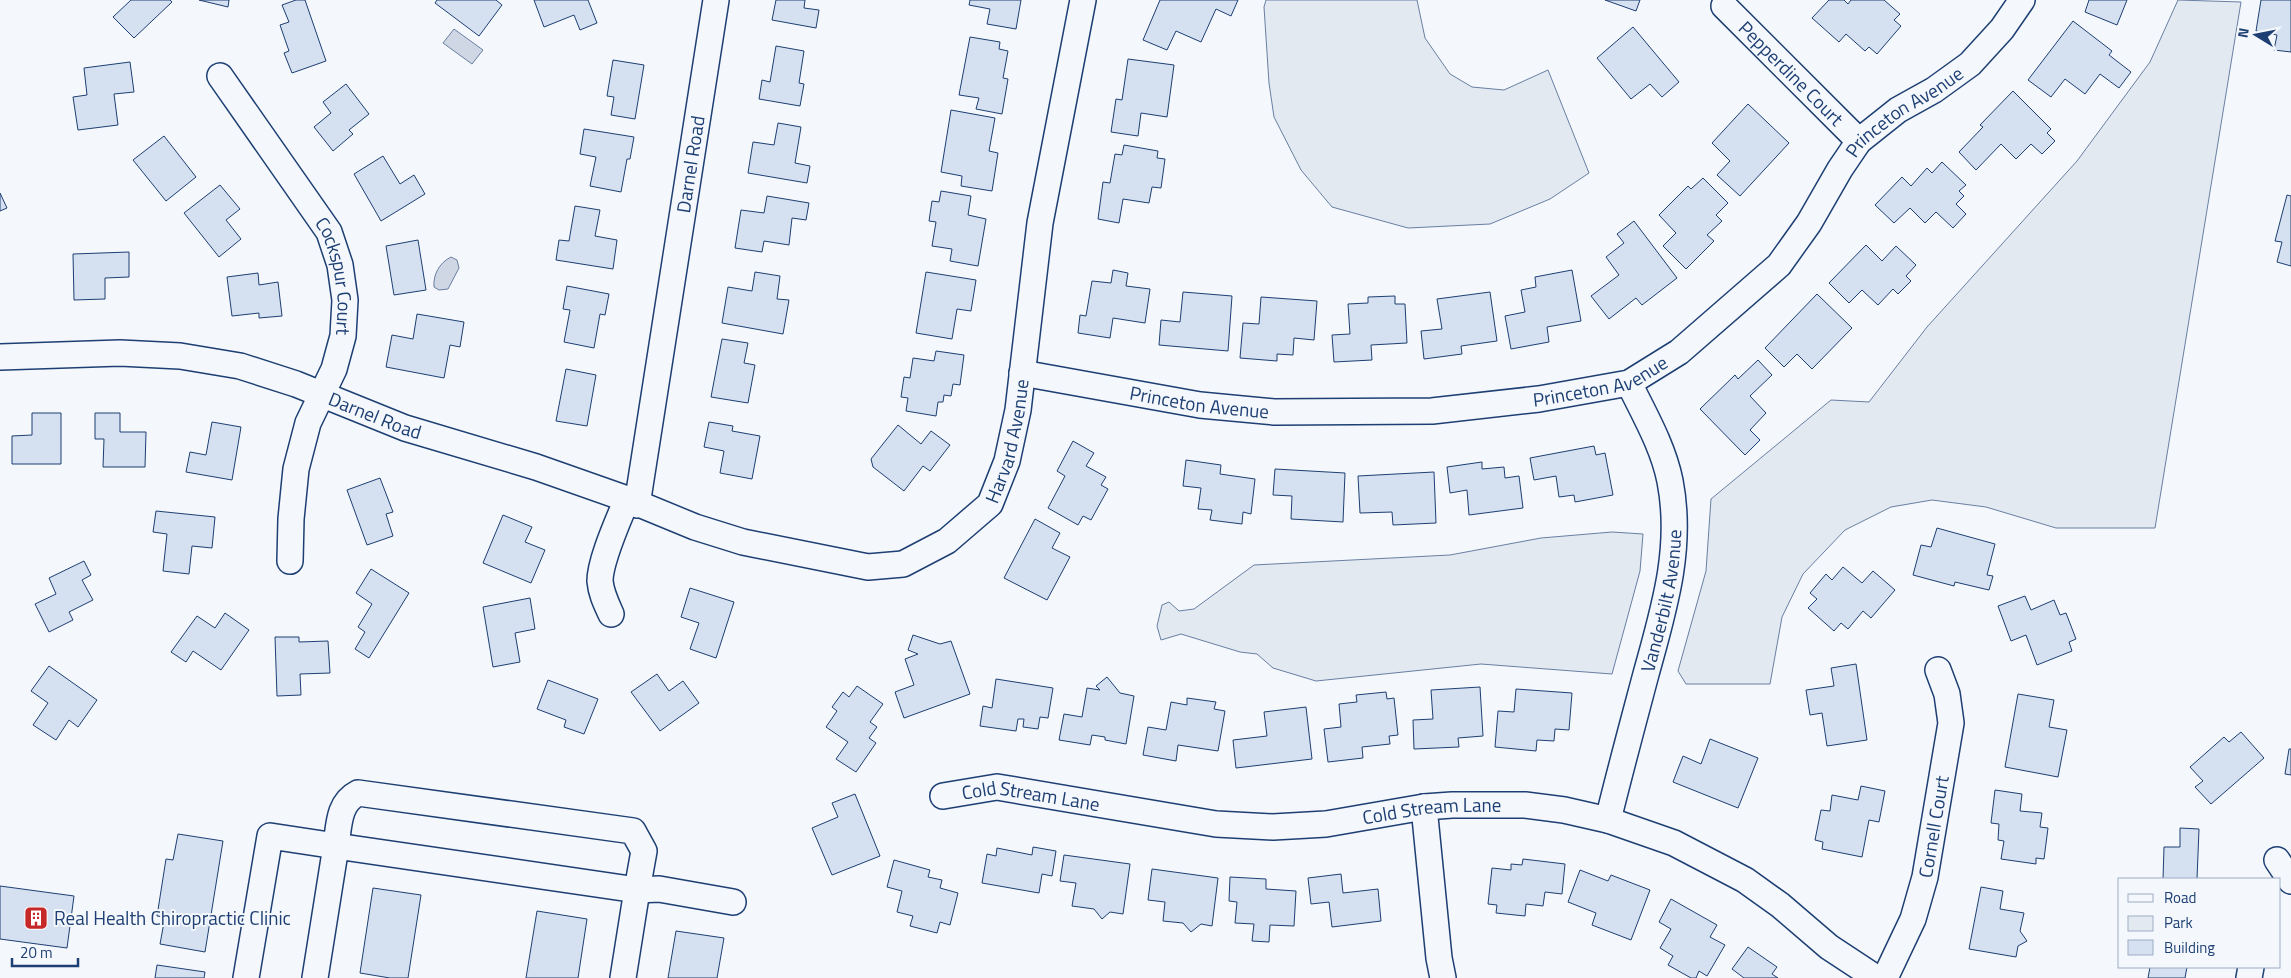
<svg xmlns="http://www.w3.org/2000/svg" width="2291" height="978" font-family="'Titillium Web',sans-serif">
  <rect width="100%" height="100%" fill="#f4f7fb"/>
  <path fill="#e3e9f0" stroke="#687fa3" d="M1266,0H1417L1425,38L1450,74L1472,87L1504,90L1548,70L1589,173L1550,199L1490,224L1408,228L1332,207L1301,170L1274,117L1269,83L1264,7Z
    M2178,0L2241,2L2155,528H2056L1986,507L1932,500L1891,507L1845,530L1803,574L1782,617L1770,684H1686L1678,671L1706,571L1711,499L1831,400L1869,402L1927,327L2077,161L2150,62Z
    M1612,532L1643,534L1640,571L1612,674L1481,664L1316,681L1273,668L1257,654L1240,652L1181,634L1161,640L1157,626L1162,605L1169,602L1179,611L1194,609L1254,565L1450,555L1541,538Z"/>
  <path fill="#cfd7e4" stroke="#687fa3" d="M454,29L483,50L472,64L443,43Z
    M451,257L457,260L459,268L448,289L439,290L434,287C433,275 439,263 451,257Z"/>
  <path fill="#d5e0f0" stroke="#1d3f73" d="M131,0H170L172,2L134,38L113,17Z
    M199,0H229L228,7Z
    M296,0H305L326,61L292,73L284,53L289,51L280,25L289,22L282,5Z
    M437,0H496L502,5L479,36L435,3Z
    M534,0H588L597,23L580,30L574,15L544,27Z
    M776,0H805L804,8L819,10L816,28L772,20Z
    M970,0H1021L1016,29L987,24L990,9L969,5Z
    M1160,0H1238L1231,16L1216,9L1201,42L1176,31L1167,50L1143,40Z
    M1605,0H1640L1636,11Z
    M1829,0H1844L1848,4L1851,0H1884L1900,14L1894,20L1901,26L1877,54L1869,47L1865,51L1846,34L1839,42L1812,18Z
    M2089,0H2127L2117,25L2085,12Z
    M2261,0H2291V52L2274,50L2277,35L2256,31Z
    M2073,21L2112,51L2109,55L2131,72L2119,88L2100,74L2085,94L2065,79L2051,97L2028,80Z
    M1633,27L1679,82L1662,97L1650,84L1631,99L1597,58Z
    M970,37L1000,42L999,49L1008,51L1003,78L1008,79L1002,114L976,109L979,98L959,95Z
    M776,46L804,51L799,83L804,84L800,106L759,99L762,80L770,82Z
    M1128,59L1174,65L1167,117L1141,113L1138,136L1111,132L1116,99L1122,100Z
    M613,60L644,65L635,119L611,115L614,97L607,96Z
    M130,62L134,92L114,94L118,125L78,130L73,97L87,95L84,68Z
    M346,84L369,114L349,130L353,134L333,151L314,127L331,113L323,102Z
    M2013,91L2051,129L2047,133L2055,141L2042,154L2031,144L2016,159L2001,144L1976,170L1959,152L1983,127L1980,125Z
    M1748,104L1789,143L1740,196L1717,175L1730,161L1712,143Z
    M951,110L995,118L989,151L998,153L992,191L961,186L962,176L941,172Z
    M778,123L801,127L795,163L810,166L807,183L748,173L753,142L774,145Z
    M584,129L634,137L630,159H627L621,192L590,186L596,157L580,154Z
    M164,136L196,177L166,201L133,160Z
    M1124,145L1158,151L1157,158L1165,159L1161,188L1152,187L1149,203L1123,199L1119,223L1098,219L1103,182L1110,183L1115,154L1122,155Z
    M383,156L400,184L414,175L425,194L381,221L354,174Z
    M1942,162L1966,185L1959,191L1964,196L1956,204L1966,214L1953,228L1936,212L1925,223L1910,208L1894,223L1875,205L1902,177L1911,186L1927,168L1932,173Z
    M1703,178L1728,203L1716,215L1722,221L1707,235L1714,241L1686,269L1663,246L1676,233L1659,215L1688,186L1691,189Z
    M220,185L240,209L226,220L241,239L219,257L184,213Z
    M941,191L971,196L968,215L986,219L978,266L950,261L952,249L932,246L936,222L929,221L932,201L939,202Z
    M0,193L7,208L0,211Z
    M2287,195L2291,196V266L2277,262L2282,242L2275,241Z
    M767,196L809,203L806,220L792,218L789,245L764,241L762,252L735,248L741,210L764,213Z
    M575,206L600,210L595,236L617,240L613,269L556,260L559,240L569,241Z
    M1634,221L1677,278L1642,305L1636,298L1609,319L1591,296L1619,275L1606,257L1624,243L1617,234Z
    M418,240L426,290L394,295L386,246Z
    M1866,245L1882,261L1896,246L1916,265L1906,276L1911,281L1898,294L1893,289L1878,305L1862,290L1849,303L1829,283Z
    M129,252V277L105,278V299L74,300L73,254Z
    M1113,270L1128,273L1126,286L1150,289L1145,323L1113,318L1110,338L1078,333L1080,315L1086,316L1092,281L1111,283Z
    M1572,270L1581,321L1547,327L1549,342L1511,349L1505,316L1525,312L1521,290L1536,287L1535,277Z
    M755,272L780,276L777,299L789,300L783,334L722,323L728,287L752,291Z
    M926,272L976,280L971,311L957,309L952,339L916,333Z
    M258,273L259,285L278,282L282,316L259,318V313L232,316L227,277Z
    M567,286L609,294L605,315L600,314L594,348L564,342L570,310L563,309Z
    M1183,292L1232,296L1228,351L1159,345L1161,320L1180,322Z
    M1490,292L1497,341L1461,346L1462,354L1424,359L1421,331L1442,329L1437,299Z
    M1817,294L1852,328L1812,369L1797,354L1784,367L1765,348Z
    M1395,296V304H1405L1407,343L1371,345L1372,360L1334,362L1332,335L1350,334L1348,304L1368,303V297Z
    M1261,297L1317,301L1314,340L1294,338L1293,355L1277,354V361L1240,358L1243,323L1259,324Z
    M417,314L464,322L460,347L450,345L444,378L386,367L392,335L413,339Z
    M722,339L748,343L744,363L755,365L748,403L711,397Z
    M936,351L964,355L960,385L953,384L951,396L944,395L943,402H938L936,416L906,411L908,398L901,397L904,377L910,378L913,358L934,361Z
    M1758,360L1772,375L1750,396L1766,413L1750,430L1760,440L1745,455L1700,409L1735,375L1738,379Z
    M566,369L596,375L587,426L556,421Z
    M32,413H61V464H12V436L32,435Z
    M95,413H120V432H146L145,467H103L104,439H95Z
    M212,422L241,427L232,480L186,472L190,452L206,455Z
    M709,422L733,426L732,431L760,436L752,479L720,473L724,451L704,447Z
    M898,425L921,444L931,431L950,445L930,471L923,466L904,491L873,467L871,459Z
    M1073,441L1094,453L1086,466L1106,477L1101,485L1108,489L1091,520L1083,516L1078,525L1048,508L1065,476L1057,471Z
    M1594,446L1596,455L1605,453L1613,495L1575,502L1574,495L1559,497L1556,476L1534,480L1530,458Z
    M1186,460L1221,465L1220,474L1255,479L1251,514L1243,512L1242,524L1210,520L1212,510L1198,509L1201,488L1183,486Z
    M1482,462V469L1504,467L1505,478L1519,476L1523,508L1469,515L1467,490L1450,493L1447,467Z
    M1275,469L1345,473L1343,522L1291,519L1292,496L1273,495Z
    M1434,472L1436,523L1393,525L1392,512L1360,513L1358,476Z
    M380,478L393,512L386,514L393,536L367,545L347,490Z
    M156,511L215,517L212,548L192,546L189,574L163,571L167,534L153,532Z
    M503,515L532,527L525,542L545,550L531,583L483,563Z
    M1035,519L1060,533L1052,548L1070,557L1047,600L1004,578Z
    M1937,528L1995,544L1987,575L1993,576L1989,590L1955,582L1954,586L1913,575L1921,545L1931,547Z
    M84,561L91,575L82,580L93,600L69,612L73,620L49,632L35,604L56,594L49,578Z
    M1843,567L1862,583L1873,571L1895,590L1871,618L1863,611L1848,629L1841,623L1834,631L1808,608L1817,599L1810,593L1826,574L1832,580Z
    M371,569L409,593L369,658L355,649L365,632L358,627L372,604L356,593Z
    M690,588L734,602L716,658L690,649L699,623L681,617Z
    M2025,596L2031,610L2054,600L2060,615L2066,613L2076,639L2069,642L2072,651L2037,665L2026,635L2011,641L1998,606Z
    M530,598L535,629L515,633L520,662L493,667L483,607Z
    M225,613L249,630L221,670L193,651L186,662L171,652L197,616L215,628Z
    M913,635L940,644L951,641L970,694L904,718L895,692L914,685L905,659L918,654L908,650Z
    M275,637H299V642L328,641L330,673L300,674L301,695L277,696Z
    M1856,664L1867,740L1827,746L1822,713L1810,715L1806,690L1834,686L1831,668Z
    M49,666L97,700L78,727L69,720L56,740L33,725L48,703L31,691Z
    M657,674L669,691L683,681L699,703L660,731L631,692Z
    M1107,677L1120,693L1134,696L1126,744L1105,740V737L1092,735L1090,745L1059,740L1064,714L1082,717L1087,688L1100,690L1096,686Z
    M996,679L1053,688L1048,718L1040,717L1038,729L1023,727L1024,719H1018L1016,731L980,726L983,706L992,708Z
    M548,680L598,699L584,734L564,727L566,720L537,709Z
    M857,686L883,704L870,722L877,727L869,738L876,743L856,772L836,759L848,742L826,727L837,711L832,707L843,692L849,697Z
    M1480,687L1483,736L1458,738L1459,747L1414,749L1413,720L1433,719L1431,690Z
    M1516,689L1572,693L1569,730L1555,729L1554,741L1537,740L1536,751L1495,747L1498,711L1514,712Z
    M1386,692L1387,699L1394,698L1398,735L1389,736L1390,744L1362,747L1363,758L1328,762L1324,729L1341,727L1339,704L1357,702L1356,695Z
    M2018,694L2054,700L2049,727L2067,730L2058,777L2005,767Z
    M1187,698L1216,702L1214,709L1225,711L1218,751L1178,745L1176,761L1143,755L1148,727L1166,730L1171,702L1187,705Z
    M1306,707L1312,759L1236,768L1233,740L1267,736L1264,712Z
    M2241,732L2264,758L2211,804L2195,787L2203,781L2190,767L2224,737L2229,742Z
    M1710,739L1758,758L1738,808L1673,782L1683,756L1701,764Z
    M2289,749H2291V775L2285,774Z
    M1861,786L1885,791L1879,822L1869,820L1862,857L1822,849L1823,842L1815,840L1821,810L1830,811L1832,795L1858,800Z
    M1995,790L2022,794L2020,811L2042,813L2040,827L2048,828L2044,859L2036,858V864L2001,859L2004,841L1998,840L1999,824L1991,823Z
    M855,794L880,856L832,875L812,828L838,817L832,803Z
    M2180,828L2199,829L2197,879H2163L2164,847H2180Z
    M178,834L223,841L205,952L160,944L165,917L157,916L166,859L173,860Z
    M1033,847L1056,851L1052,876L1042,874L1039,893L982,883L987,854L996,856L997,848L1032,855Z
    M1064,855L1130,864L1123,914L1110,912L1102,919L1094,909L1072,906L1076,883L1060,881Z
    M1523,859L1565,864L1562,894L1545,892L1543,906L1526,904L1525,916L1496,913L1497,905L1488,904L1492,868L1511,870V864L1522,865Z
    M894,860L930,870L928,877L942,880L940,888L958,893L950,925L940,922L937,933L910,926L913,916L897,912L902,891L887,887Z
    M1152,869L1218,878L1212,926L1201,924L1191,932L1183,923L1163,921L1165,902L1148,900Z
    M1580,870L1608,881L1611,875L1650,890L1631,940L1592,925L1596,913L1568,902Z
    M1341,874L1343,893L1378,889L1381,921L1332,927L1329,902L1311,904L1308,878Z
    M1230,877L1266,879V889L1296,891L1294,926L1270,925L1269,942L1252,941L1254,924L1235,923L1237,902L1229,901Z
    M0,886L74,896L67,948L0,939Z
    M1981,887L2003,891L2000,909L2024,913L2020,931L2027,941L2018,946L2016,957L1969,949Z
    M373,888L421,895L408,978H390L360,973Z
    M1671,899L1717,925L1710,937L1725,945L1707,976L1699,971L1696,978H1691L1668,965L1673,956L1660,948L1671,929L1659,922Z
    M537,911L587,919L578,978H526Z
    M676,931L724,938L717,978H668Z
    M1748,947L1777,967L1772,974L1778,978H1744L1732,969Z
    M157,965L205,972L204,978H155Z
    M2150,967H2187L2185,978H2148Z"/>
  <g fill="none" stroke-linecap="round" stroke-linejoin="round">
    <g stroke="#1d3f73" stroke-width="28">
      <g id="minor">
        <path id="s1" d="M1724,6L1859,141"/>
        <path id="s2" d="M220,76L329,232L340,265L345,300L343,336L334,369L308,423L296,469L291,519L290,561"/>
        <path id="s3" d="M0,357L120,353L180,356L240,366L296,384L405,428L536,467L627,499L695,527L743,542L868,567L903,564L947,541L990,504L1007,461L1018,410L1040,223L1083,0"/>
        <path id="s4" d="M1022,373L1200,405L1274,412L1432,411L1539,399L1629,383L1679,352L1779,265L1809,223L1840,169L1859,141L1898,110L1934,90L1970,64L2002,29L2022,0"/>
        <path id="s5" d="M637,505L716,0"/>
        <path d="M611,614C606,603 601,593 600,581C600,560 619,519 627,499"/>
        <path id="s6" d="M943,796L997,787L1216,824L1273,827L1326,824L1424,807L1452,805H1525L1564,810L1608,820L1674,843L1745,880L1780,905L1829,947L1876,978"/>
        <path d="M1424,807L1439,958L1443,978"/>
        <path id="s7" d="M1608,820C1620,771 1633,723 1646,674C1664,609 1683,548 1670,481C1663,446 1644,414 1629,383"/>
        <path d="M2277,860L2291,881"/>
        <path d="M246,978L270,836L336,846C339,826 338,803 358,793L633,831L644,851L637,890L659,889L733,902"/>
        <path d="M315,978L336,846L637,890L623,978"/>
        <path id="s8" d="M1885,978L1913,919L1925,877L1951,723L1947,694L1938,670"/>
        <path d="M2249,978L2251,967"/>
      </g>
    </g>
    <use href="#minor" stroke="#f4f7fb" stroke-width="25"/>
  </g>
  <defs>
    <g id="building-square" transform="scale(1.25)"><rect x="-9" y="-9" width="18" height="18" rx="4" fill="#c62828" stroke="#f4f7fb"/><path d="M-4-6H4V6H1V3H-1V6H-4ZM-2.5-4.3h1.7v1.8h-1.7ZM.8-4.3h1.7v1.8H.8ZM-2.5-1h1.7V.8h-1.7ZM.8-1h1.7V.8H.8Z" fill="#fff"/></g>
  </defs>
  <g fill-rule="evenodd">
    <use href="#building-square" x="36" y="918"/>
  </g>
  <g text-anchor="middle" stroke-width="4" stroke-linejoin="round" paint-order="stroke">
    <g font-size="19" fill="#1d3f73" stroke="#f4f7fb">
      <text dy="7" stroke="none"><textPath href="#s1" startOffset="95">Pepperdine Court</textPath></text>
      <text dy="7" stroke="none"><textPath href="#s4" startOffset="1005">Princeton Avenue</textPath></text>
      <text dy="7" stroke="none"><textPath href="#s5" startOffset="345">Darnel Road</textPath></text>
      <text dy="7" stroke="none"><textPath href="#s2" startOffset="235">Cockspur Court</textPath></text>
      <text dy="7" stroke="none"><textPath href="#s4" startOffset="585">Princeton Avenue</textPath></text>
      <text dy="7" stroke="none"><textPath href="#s4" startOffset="180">Princeton Avenue</textPath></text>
      <text dy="7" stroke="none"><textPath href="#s3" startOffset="385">Darnel Road</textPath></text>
      <text dy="7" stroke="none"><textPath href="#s3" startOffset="1109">Harvard Avenue</textPath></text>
      <text dy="7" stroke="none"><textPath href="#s7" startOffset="226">Vanderbilt Avenue</textPath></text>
      <text dy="7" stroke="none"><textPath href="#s6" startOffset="89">Cold Stream Lane</textPath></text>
      <text dy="7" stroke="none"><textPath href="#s6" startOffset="494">Cold Stream Lane</textPath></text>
      <text dy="7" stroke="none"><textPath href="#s8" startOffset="160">Cornell Court</textPath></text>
    </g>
    <g font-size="19" fill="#1d3f73" stroke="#f4f7fb" text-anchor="start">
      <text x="54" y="925">Real Health Chiropractic Clinic</text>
    </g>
  </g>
  <rect x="2118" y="878" width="162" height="90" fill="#f4f7fb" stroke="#9eadc5"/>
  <rect x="2128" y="894" width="25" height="8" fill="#f4f7fb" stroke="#9eadc5"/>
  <text x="2164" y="903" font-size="15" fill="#1d3f73">Road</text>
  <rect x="2128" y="916" width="25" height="15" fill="#e3e9f0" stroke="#9eadc5"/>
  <text x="2164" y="928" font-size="15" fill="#1d3f73">Park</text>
  <rect x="2128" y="940" width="25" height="15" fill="#d5e0f0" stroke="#9eadc5"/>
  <text x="2164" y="953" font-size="15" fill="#1d3f73">Building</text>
  <g transform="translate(2256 35) rotate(280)" stroke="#f4f7fb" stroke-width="4" paint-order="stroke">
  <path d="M0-4L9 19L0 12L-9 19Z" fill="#1d3f73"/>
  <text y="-8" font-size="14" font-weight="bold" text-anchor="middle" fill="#1d3f73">N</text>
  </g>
  <path d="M12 958v8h66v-8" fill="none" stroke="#1d3f73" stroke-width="2.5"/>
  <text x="20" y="958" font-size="15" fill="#1d3f73" stroke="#f4f7fb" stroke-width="4" paint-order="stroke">20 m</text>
</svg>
